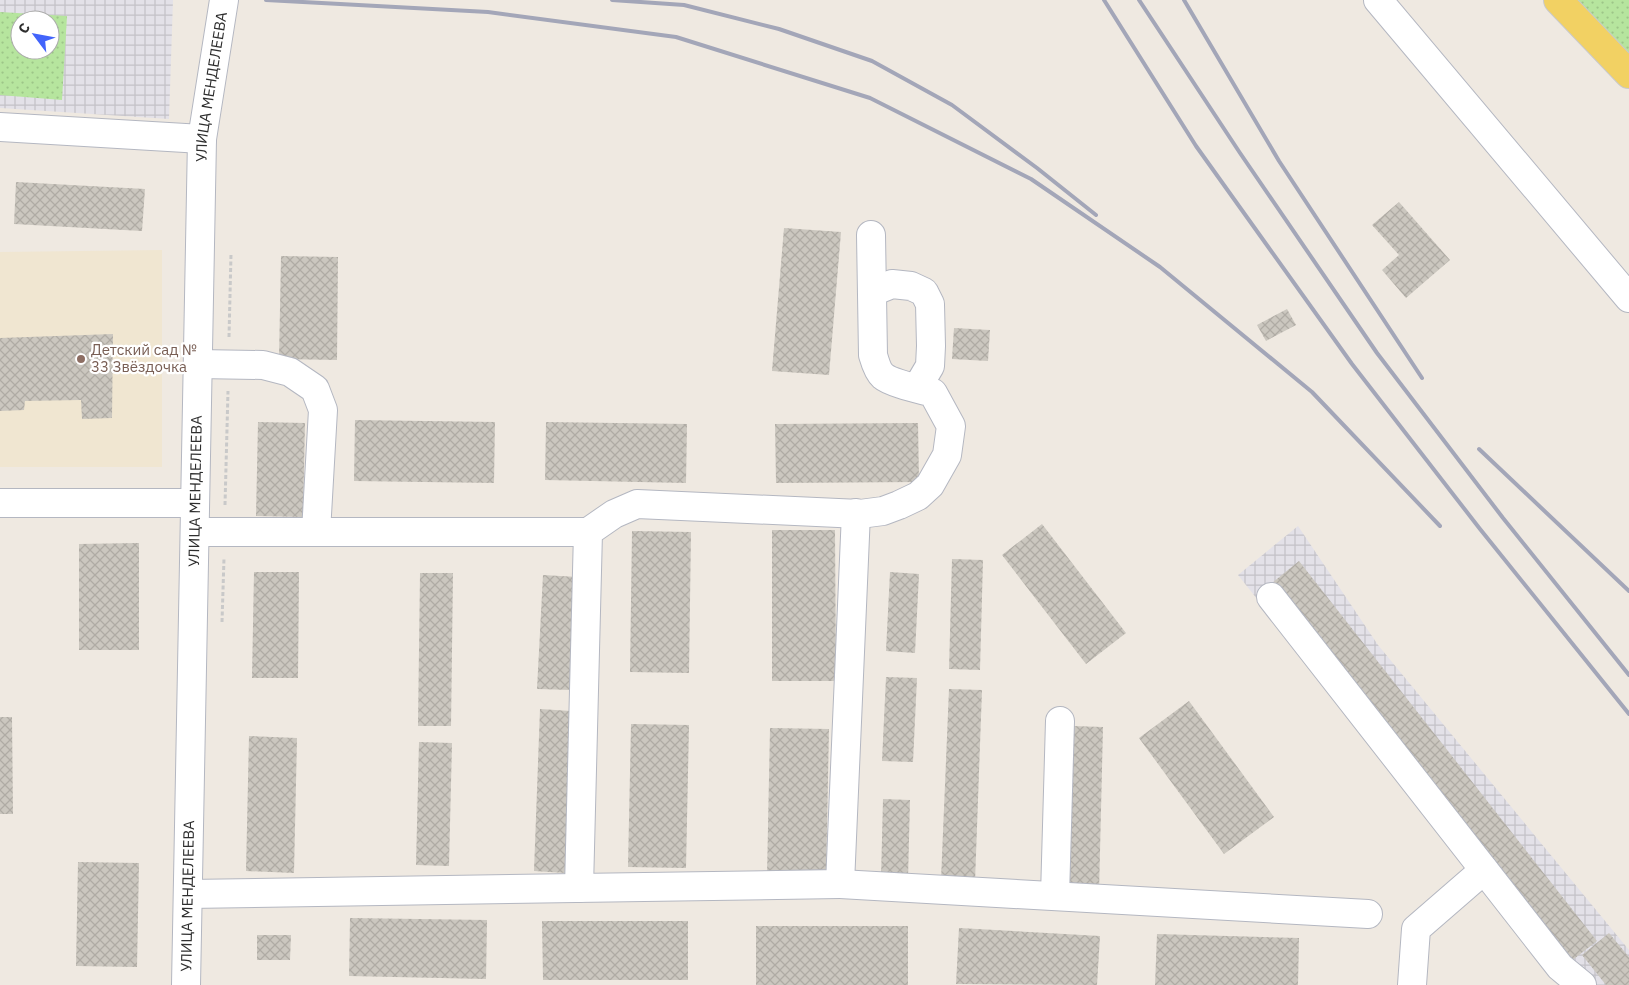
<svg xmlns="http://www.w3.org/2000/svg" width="1629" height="985" font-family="'IBM Plex Sans',sans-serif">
  <defs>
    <pattern id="industrial-grid" width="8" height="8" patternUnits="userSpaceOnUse" patternTransform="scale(1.25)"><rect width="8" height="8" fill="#e3e1e8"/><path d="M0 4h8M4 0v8" fill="none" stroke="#c3c1c7"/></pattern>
    <pattern id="park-dots" width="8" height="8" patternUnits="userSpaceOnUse" patternTransform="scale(1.25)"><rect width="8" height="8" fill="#b6e59e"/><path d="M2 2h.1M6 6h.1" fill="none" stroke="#9dc588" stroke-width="1.8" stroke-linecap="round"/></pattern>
    <pattern id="building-cross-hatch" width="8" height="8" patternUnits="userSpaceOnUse" patternTransform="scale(1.25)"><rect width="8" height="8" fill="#cbc7bf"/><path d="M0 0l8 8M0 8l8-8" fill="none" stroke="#afaba4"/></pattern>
  </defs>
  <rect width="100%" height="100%" fill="#efe9e1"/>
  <path fill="url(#industrial-grid)" fill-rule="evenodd" d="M0,0H173L169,119L0,108ZM20,20H50V50H20Z
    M1298,526L1378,645L1629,950V985H1569L1493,896L1238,575Z"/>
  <path fill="#f0e6d1" d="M162,250V467H0V252Z"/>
  <path fill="url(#park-dots)" fill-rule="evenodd" d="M1558,0H1629V74Z
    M0,12L67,16L62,100L0,95ZM20,20H50V50H20Z"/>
  <path fill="url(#building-cross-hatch)" d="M16,182L145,189L142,231L14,224Z
    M1399,202L1450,260L1406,298L1382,270L1399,255L1372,225Z
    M784,228L841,232L829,375L772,371Z
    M281,256L338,257L337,360L279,359Z
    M1287,309L1296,325L1266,341L1257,325Z
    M954,328L990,330L988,361L952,359Z
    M113,334L112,418L82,419L81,400L25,401L24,410L0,411V338Z
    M355,420L495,422L494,483L354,481Z
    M258,422L305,423L303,517L256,516Z
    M546,422L687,424L686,483L545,480Z
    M918,423L919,482L776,483L775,424Z
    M1042,524L1126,633L1086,664L1002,555Z
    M772,530H835L836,681H772Z
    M632,531L691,532L689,673L630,672Z
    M139,543V650H79V544Z
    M952,559L983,560L980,670L949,669Z
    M1299,561L1597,941L1570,962L1272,583Z
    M254,572H299L298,678H252Z
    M890,572L919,574L915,653L886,651Z
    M420,573H453L451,726H418Z
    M543,575L578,577L571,690L537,689Z
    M886,677L917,678L913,762L882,761Z
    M949,689L982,690L975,882L941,880Z
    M1189,701L1274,817L1224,854L1139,738Z
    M540,709L571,711L565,873L534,871Z
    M0,717H12L13,814H0Z
    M631,724L689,725L686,868L628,867Z
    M1073,726L1103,727L1099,894H1069Z
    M770,728L829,729L826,877L767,876Z
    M249,736L297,738L294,873L246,871Z
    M419,742L452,743L449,866L416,865Z
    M883,799L910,800L908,879L881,878Z
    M78,862L139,863L137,967L76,966Z
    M350,918L487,920L486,979L349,976Z
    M542,921H688V980H543Z
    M756,926H908V985H756Z
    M959,928L1100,936L1097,985L956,984Z
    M1609,933L1629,957V985H1606L1582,955Z
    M1157,934L1299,938L1298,985H1155Z
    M257,935H291L290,960H257Z"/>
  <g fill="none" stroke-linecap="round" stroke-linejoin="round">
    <g stroke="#b4b7c1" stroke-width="30">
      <g id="minor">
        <path d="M1378,0L1629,298"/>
        <path d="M0,127L202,139"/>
        <path d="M872,292L892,284L911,286L924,292L930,304L931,346L930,366L917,388"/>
        <path d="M198,364L263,365L290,372L315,389L323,410L316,532"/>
        <path d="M0,503H195"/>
        <path d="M195,532H588"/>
        <path d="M1271,597L1560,967L1582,985"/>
        <path d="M840,884L1368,914"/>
        <path d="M579,888L588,532L614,514L637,504L860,514L883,511L899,505L918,496L930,485L947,455L951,426L933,393C923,390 891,383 883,376C878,372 875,362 873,355L871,235"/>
        <path d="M188,894L840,884L856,513"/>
        <path d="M1055,896L1060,721"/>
        <path id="s1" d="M186,985L202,139L224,0"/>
        <path d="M1412,985L1416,929L1484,870"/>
      </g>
    </g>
    <g stroke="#c9c9c9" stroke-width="30">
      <path id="major" d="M1558,0L1629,74"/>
    </g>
    <path stroke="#c9c9c9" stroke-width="3" stroke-dasharray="4 2.5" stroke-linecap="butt" d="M229,337L231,254
      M225,505L228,391
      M222,622L224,558"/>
    <use href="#minor" stroke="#fff" stroke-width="28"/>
    <use href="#major" stroke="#f2d163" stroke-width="28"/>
    <path stroke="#a3a6b8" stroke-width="4" d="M266,0L488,12L676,37L870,98L1031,179L1160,267L1312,392L1440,526
      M612,0L684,5L779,29L872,61L952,105L1037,168L1096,215
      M1104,0L1196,146L1352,364L1480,529L1629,714
      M1139,0L1240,153L1377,353L1503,518L1629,675
      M1184,0L1279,161L1422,378
      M1479,449L1629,591"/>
  </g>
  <circle fill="#8d6e63" stroke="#fff" stroke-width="2" cx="81" cy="359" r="5"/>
  <g text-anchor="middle" stroke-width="4.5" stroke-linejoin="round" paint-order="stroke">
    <g font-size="15" fill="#2e2e2e" stroke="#fff">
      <text dy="5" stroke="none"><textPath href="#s1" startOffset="899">УЛИЦА МЕНДЕЛЕЕВА</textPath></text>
      <text dy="5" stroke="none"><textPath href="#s1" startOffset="494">УЛИЦА МЕНДЕЛЕЕВА</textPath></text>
      <text dy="5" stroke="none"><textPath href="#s1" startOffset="89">УЛИЦА МЕНДЕЛЕЕВА</textPath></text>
    </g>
    <g font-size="15" fill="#785e54" stroke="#fff" text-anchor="start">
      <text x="91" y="355">Детский сад №<tspan x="91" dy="17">33 Звёздочка</tspan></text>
    </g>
  </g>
  <g transform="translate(35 35) rotate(302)"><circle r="24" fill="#ffffff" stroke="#ababab"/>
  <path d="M0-4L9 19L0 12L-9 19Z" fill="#4264fb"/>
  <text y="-8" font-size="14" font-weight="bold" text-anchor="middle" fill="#2e2e2e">С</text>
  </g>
</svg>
